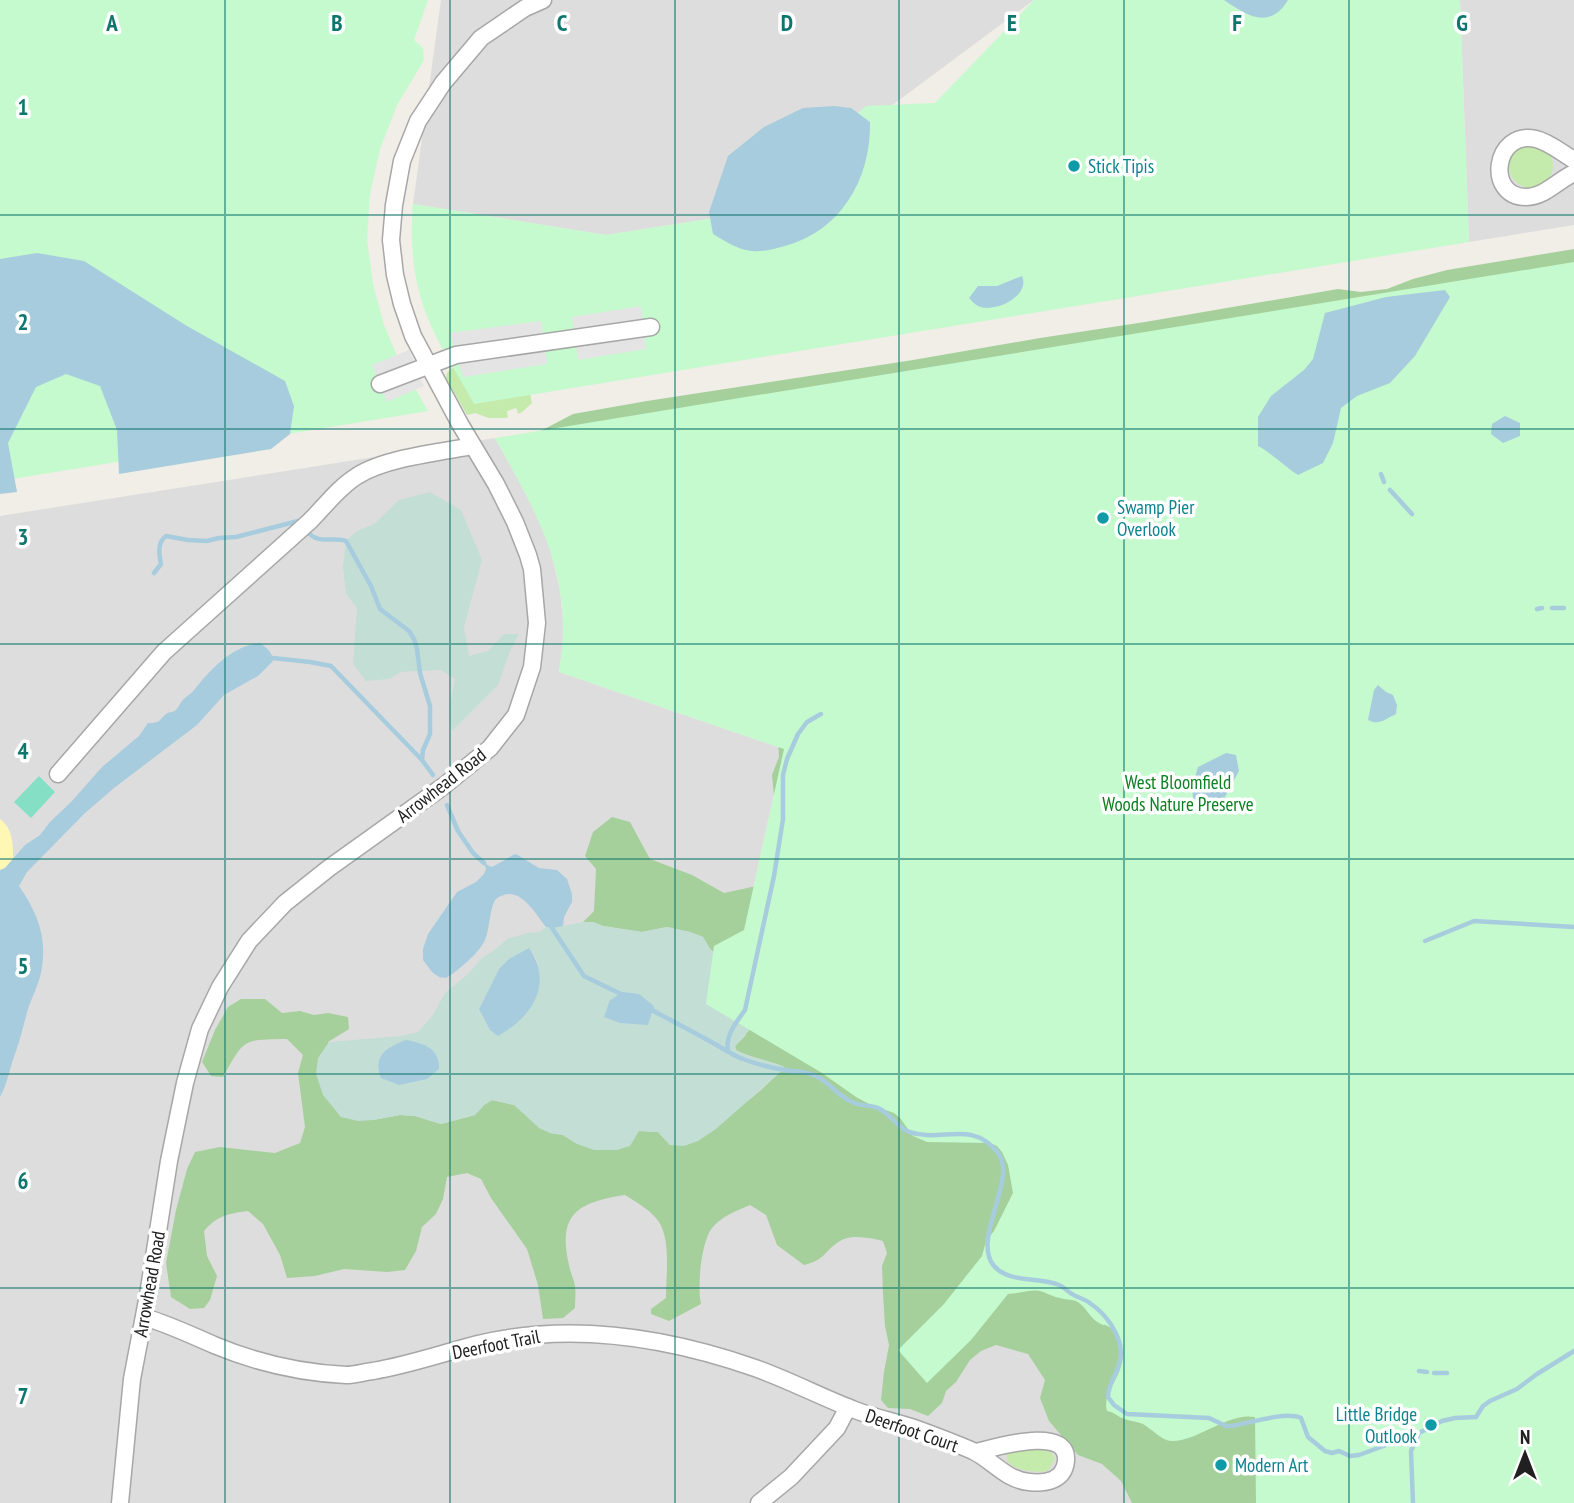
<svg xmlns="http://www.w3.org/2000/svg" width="1574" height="1503" font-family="'PT Sans Narrow',sans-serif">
  <rect width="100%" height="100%" fill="#f0eee6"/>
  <path fill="#dedddd" d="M441,0H1034L747,213L606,235L413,204Z
    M1460,0H1574V225L1469,242Z
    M495,438L535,510L546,536L553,560L560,590L563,621V647L559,672L784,749L744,930L990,1317L1256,1503H0V516Z"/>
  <path fill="#c4eaac" d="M1509 166a22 22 0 1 1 44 0a22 22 0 1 1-44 0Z
    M453,367L530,394L532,403L522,412L518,414L516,408L507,411L508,417L506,418H489L475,413L467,415L446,378L447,373Z
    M1035,1447C1044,1449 1052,1450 1055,1459L1048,1471C1039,1473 1012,1471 1007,1460C1007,1458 1007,1456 1007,1454L1016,1450Z"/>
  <path fill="#a5d09b" d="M1574,249V1503H1132L1121,1481L1102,1464L1078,1455L1049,1421L1040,1398L1045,1380L1028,1354L996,1345L981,1351L970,1360L956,1382L946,1391L942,1403L928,1416L910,1409L888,1408L881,1400L884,1372L889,1345L885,1326L883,1294L882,1266L887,1253L883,1241C869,1238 850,1233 837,1243C822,1254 826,1259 804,1265L777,1245L766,1215L750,1205C736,1211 722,1216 712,1228C701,1242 697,1287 701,1304L669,1321L651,1314V1309L666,1298C666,1276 671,1241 659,1222C651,1210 636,1202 625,1195C578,1202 557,1214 569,1265C570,1272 574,1279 575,1286C576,1293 575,1301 575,1308L563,1318L543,1319L538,1285L527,1249L491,1198L481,1179L467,1173L447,1177L443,1199L436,1214L422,1227L416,1251L405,1270L387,1272L344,1269L315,1276L287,1278L280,1255L263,1224L248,1211C227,1214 218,1215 204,1231L207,1256L217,1276L210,1300L204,1308L190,1309L171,1297L166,1263L176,1210L187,1169L195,1152L220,1147L275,1153L300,1143L305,1127L298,1073L303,1055L287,1039C242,1040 245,1038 223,1077L211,1076L202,1062L215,1030L228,1007L241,999H265L282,1013L300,1011L314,1015L328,1013L348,1017L349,1029L328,1042L333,1106L341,1117L373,1120L400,1115L415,1116L441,1124L475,1115L484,1105L492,1100L514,1105L550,1133L563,1135L577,1144L639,1131L658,1132L670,1145L732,1114L761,1090L780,1072L784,1071V1067C769,1060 751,1058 736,1050L735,1046L746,1035L726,962L710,949L703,937L690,932L667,927L642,932L603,926L593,922H583L594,911L596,869L585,856L593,832L612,817L630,822L650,859L692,875L724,893L761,885L776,818L772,775L779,757L778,739L566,620L533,435L573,414L647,401L913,360L1040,338L1145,322L1338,289L1361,292L1387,289L1413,279L1447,270Z"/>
  <path fill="#c3ded5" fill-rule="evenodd" d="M430,492L461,510L482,560L464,627L469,656L488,651L504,634H519L510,651L498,685L452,731L449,711L455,679L441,670L401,672L389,679L366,681L353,664L357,608L346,594L343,567L346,541L357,531L374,524L399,500Z
    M584,922H593L603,926L642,932L667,927L690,932L703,937L710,949L726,962L756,1023L735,1046L736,1050C751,1059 769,1060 784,1067V1071L780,1072L716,1129L698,1141L684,1146L670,1145L658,1132L639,1131L630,1146L617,1150H594L577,1144L563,1135L550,1133L539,1128L514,1105L492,1100L484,1105L475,1115L441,1124L415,1116L400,1115L373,1120L358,1121L341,1117L323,1095L316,1074L318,1058L329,1042L401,1036L418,1032L433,1015L445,993L468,974L482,958L497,948L507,939L527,933L539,932L546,927L552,928ZM529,948L536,958L539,971L479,1008L499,969Z"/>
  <path fill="#fff8b5" d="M0,819C13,829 13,844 13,859L5,868L0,870Z"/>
  <path fill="#c4face" d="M0,0H428L414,40L423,48L424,60L397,105L380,149L370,194L367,239L373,284L384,325L397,356L428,411L0,481Z
    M1034,0H1460L1469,242L474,404C456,371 433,338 422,302C412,270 410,237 413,204L606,235L747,213L757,201L866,106L935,103Z
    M1574,262V1503H1256L1255,1417C1228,1412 1197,1442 1171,1441C1161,1440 1152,1429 1143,1424C1136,1421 1128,1421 1122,1418C1116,1415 1113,1412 1107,1411C1102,1396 1118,1380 1121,1366C1123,1355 1121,1332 1109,1327C1100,1322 1108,1328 1099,1323C1090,1319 1086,1306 1076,1301C1071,1299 1065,1300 1060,1298C1053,1297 1047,1293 1040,1291C1030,1289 1018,1294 1008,1294L971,1340L927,1383L898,1350L944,1304L982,1256L986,1241L994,1231L1013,1193L1008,1165L1002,1152L997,1146L990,1143L927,1142L913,1136L900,1118L894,1113L871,1105L856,1097L822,1073L706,1004L714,946L744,930L784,749L559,672C575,576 539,518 495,438Z"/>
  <path fill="#84dfc5" d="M39,776L55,792L31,818L14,802Z"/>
  <path fill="#e4e4e4" d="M641,306L646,349L578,360L572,317Z
    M541,321L547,364L463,377L450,333Z
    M409,350L424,386L387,402L372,365Z"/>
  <path fill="#a7ccde" d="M1224,0H1288C1270,30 1247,16 1224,0Z
    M834,106L851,108L870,122C871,179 841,231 785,246C774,249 763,252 752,251C738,250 725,241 713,234L709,212L728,156L764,127L803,108Z
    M37,253L84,261L187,326L285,381L294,406L290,434L271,449L119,474L117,430L100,386L66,374L36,387L8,443L17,492L0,494V259Z
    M1022,276C1031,296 994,314 978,306C974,304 972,301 969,298L978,286H997Z
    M1445,290L1450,297L1415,356L1390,383L1357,396L1341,408L1333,443L1323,463L1298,475C1284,466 1273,454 1258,446V417L1271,396L1304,370L1313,359L1325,313L1386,297Z
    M1505,416L1520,423V436L1503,443L1491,434L1492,424Z
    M260,643C266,647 273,653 273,661L258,676L224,695L197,725L114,788L85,813L27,872L19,886C38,914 48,938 41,973C38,986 32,997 28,1009C24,1023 21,1037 16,1051C10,1066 8,1083 0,1097V870L5,868L25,845L40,835L50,822L72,801L102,767L139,736L148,723C161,723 158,721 166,714C171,711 172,713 176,710C179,707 180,703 182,701C186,696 191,694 194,690C211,669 232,646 260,643Z
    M1378,685L1386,692L1393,695L1397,705L1396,714C1385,719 1379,726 1368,720L1374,690Z
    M1226,753L1236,755L1239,771L1220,806L1202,813L1194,806L1192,788L1198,767Z
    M516,854L539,868L557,870L567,879L572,894V902L564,917L563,926L552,928L546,927C536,914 520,886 501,896C495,898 494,902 492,908C489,919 489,930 485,940C479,953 458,971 446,978L439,977L432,972L423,960V949L428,934L457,892L476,882L484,874L486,869L484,863L491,867L494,866L513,855Z
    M529,948C554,984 532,1017 498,1036L490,1030L479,1009L499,969L509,959Z
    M623,992L639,994L654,1006L648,1025L620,1023L604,1017L610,1000Z
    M406,1040C423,1043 440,1048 439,1069L427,1079L399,1085L381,1078C372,1055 388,1047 406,1040Z"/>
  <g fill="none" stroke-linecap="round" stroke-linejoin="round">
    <path stroke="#a7ccde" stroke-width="4.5" d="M1381,474L1384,482
      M1390,490L1412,514
      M154,573L161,564C159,554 157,543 166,536L188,540L207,541L219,538L236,537L298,521C304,527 309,536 316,538C325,542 336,537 346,541L371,586L380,609L409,631L414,639L417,649L420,673L430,706V734L423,750L422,760
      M1552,608H1564
      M1537,609L1542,608
      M273,658L310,662L331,666L422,760L433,775
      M447,805L458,831L473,853L484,863
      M552,928L584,976L623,995
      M1425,941L1474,921L1574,927
      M650,1009C672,1021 694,1032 715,1044C724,1049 734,1056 743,1059C756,1064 772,1068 785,1070C796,1072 805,1071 816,1076C829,1082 837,1095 850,1101C859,1107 871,1104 880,1109C891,1115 897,1127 909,1132C942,1143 972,1119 998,1153C1018,1179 971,1239 994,1266C1010,1284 1039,1276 1059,1285C1064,1287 1068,1292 1072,1294C1078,1298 1086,1299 1091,1304C1106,1314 1120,1334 1121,1352C1122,1369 1108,1381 1108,1397L1114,1405L1127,1414L1209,1418L1226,1426H1232C1250,1423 1285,1411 1301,1418L1308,1437L1325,1451L1332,1453L1339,1451L1350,1456L1359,1455L1419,1433L1442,1421L1455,1418L1476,1417L1483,1406L1490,1401L1517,1389L1537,1374L1574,1351
      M728,1051C725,1035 736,1023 745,1010L774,876L783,819V775L787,759L798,734L807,722L821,714
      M1419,1371L1427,1372
      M1434,1373H1447
      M1413,1503L1411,1451L1419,1433"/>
    <g stroke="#a7a7a7" stroke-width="19">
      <path id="minor" d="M1574,160C1562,153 1549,142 1536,139C1494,129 1485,197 1526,197C1545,197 1558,180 1574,173
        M380,384L456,355L651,327
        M58,774L164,652L310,521C325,506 339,487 357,476C385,458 440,452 473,446
        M144,1317C168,1324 191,1335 214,1345C255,1362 302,1373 346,1375C355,1375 364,1372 373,1371C409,1365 443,1353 478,1344C570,1322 666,1337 755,1368C789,1380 821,1397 855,1410C875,1418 897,1422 917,1429C936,1436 955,1443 973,1451C992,1460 1006,1480 1029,1482C1045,1484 1064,1481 1066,1461C1069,1424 994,1448 976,1452
        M120,1503L132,1379L148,1295L169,1161L185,1083L200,1029L220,987L249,941L285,903L329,868L445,785L490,748L516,715L532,667L537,623L532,569L528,555L515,522L496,484L460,424L413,336L402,304L395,275L391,240L394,205L402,161L418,121L443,83L481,38L525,8L543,0
        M759,1503L791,1477L837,1428L848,1407"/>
    </g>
    <use href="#minor" stroke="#fff" stroke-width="16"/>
  </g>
  <path fill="none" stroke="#0f766e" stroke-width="2" stroke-opacity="0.55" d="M225,0V1503M450,0V1503M675,0V1503M899,0V1503M1124,0V1503M1349,0V1503M0,215H1574M0,429H1574M0,644H1574M0,859H1574M0,1074H1574M0,1288H1574"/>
  <g fill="#0f9aa8" stroke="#fff" stroke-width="2.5">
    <circle cx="1074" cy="166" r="7"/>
    <circle cx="1103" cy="518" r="7"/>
    <circle cx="1431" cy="1425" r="7"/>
    <circle cx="1221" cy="1465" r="7"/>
  </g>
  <g text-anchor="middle" stroke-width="7" stroke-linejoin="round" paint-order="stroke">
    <g font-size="19" fill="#0d838f" stroke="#fff" text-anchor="start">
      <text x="1088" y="173">Stick Tipis</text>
      <text x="1117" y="514">Swamp Pier<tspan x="1117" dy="22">Overlook</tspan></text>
      <text x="1417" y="1421" text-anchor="end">Little Bridge<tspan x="1417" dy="22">Outlook</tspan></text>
      <text x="1235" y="1472">Modern Art</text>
    </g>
    <g font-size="19" fill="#0b8021" stroke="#fff">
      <text x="1178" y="789">West Bloomfield<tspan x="1178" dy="22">Woods Nature Preserve</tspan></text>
    </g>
    <g font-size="19" fill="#202020" stroke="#fff">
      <text transform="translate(441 785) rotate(-38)" y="7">Arrowhead Road</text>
      <text transform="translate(149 1284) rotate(-80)" y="7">Arrowhead Road</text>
      <text transform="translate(496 1344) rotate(-11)" y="7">Deerfoot Trail</text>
      <text transform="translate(912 1430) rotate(19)" y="7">Deerfoot Court</text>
    </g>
  </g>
  <g font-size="23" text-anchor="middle" font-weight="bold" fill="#0f766e" stroke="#fff" stroke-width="7" stroke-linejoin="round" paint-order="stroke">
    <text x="112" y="31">A</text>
    <text x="337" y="31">B</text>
    <text x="562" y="31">C</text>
    <text x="787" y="31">D</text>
    <text x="1012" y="31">E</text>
    <text x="1237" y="31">F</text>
    <text x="1462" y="31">G</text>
    <text x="23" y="115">1</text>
    <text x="23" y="330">2</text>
    <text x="23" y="545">3</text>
    <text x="23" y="759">4</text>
    <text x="23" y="974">5</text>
    <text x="23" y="1189">6</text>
    <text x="23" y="1404">7</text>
  </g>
  <g transform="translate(1525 1454)" stroke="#ffffff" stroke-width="5" paint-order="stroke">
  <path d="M0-5L12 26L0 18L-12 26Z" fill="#202020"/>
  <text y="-10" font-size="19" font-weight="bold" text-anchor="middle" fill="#202020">N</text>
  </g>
</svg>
